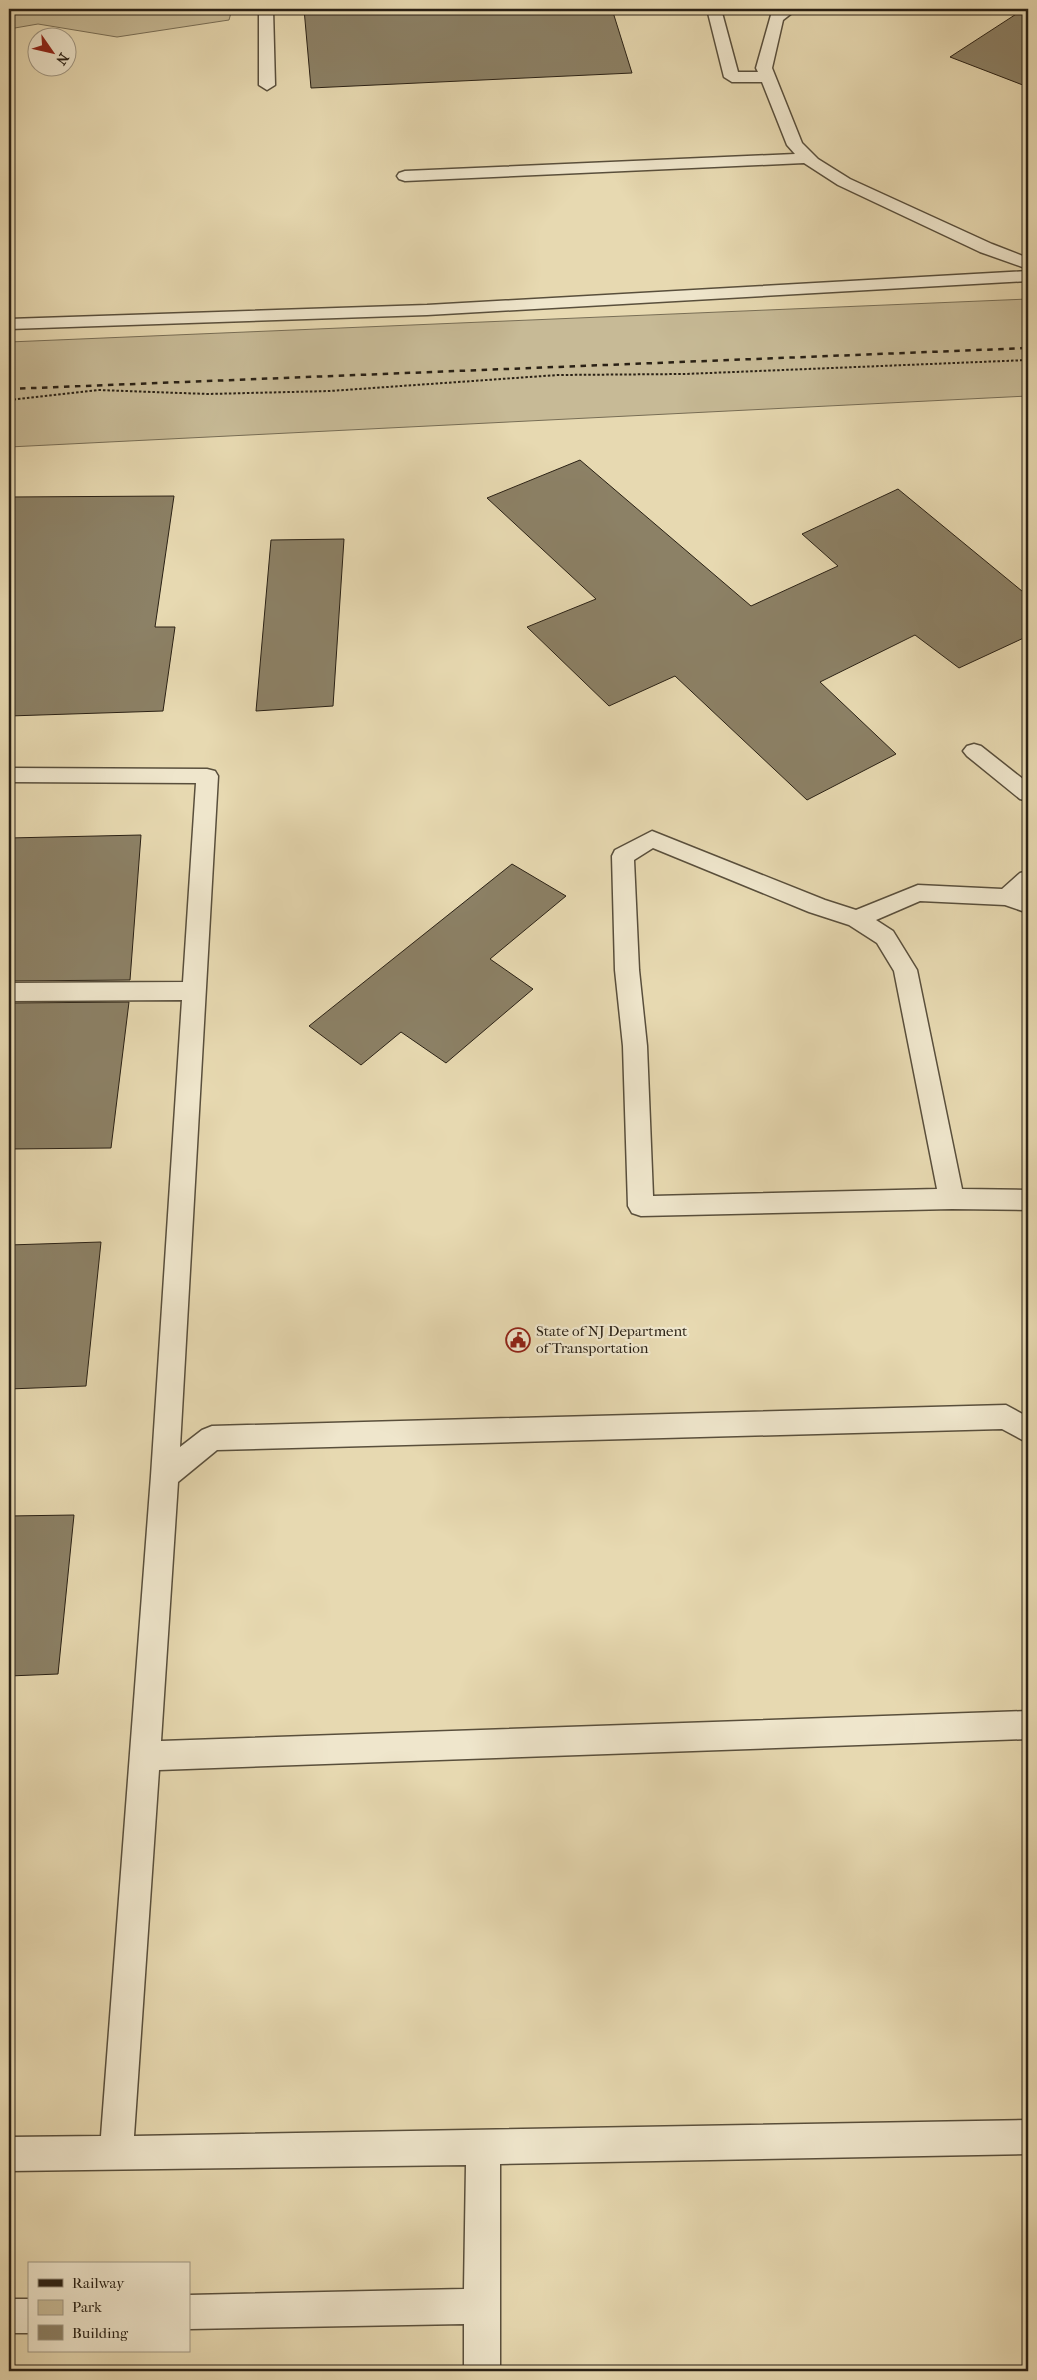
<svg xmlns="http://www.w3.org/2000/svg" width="1037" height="2380" font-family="'IM FELL French Canon',serif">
  <rect width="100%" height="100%" fill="#e7d9b1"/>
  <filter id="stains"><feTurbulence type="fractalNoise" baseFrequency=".004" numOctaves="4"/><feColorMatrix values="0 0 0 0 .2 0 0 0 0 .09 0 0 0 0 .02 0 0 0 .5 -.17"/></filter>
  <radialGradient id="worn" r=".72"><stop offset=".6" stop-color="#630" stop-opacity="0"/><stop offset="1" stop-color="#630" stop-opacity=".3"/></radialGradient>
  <path fill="#c7ba96" stroke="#786e56" d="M9,9H232L229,20L117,37L38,24L9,29Z
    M1028,299V396L9,447V342Z"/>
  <path fill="#8c8166" stroke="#2a2115" d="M304,9H612L632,73L311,88Z
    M1024,9H1028V87L950,57Z
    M580,460L751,606L838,566L802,534L898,489L1028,596V636L959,668L915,635L820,682L896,754L807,800L675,676L609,706L527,627L596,599L487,498Z
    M174,496L155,627H175L163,711L9,716V497Z
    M344,539L333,706L256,711L271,540Z
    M141,835L130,980L9,981V838Z
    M512,864L566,896L490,959L533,989L446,1063L401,1032L361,1065L309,1026Z
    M129,1002L111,1148L9,1149V1003Z
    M101,1242L86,1386L9,1389V1245Z
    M74,1515L58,1674L9,1676V1516Z"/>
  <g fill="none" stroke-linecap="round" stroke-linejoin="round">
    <g stroke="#594f3c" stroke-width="3">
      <path id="service" d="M259,9H273L275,85L267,90L259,85Z
        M707,9H721L738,72H758L756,68L771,15L780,9H797L783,20L772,68L802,143L818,159L850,179L992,244L1028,258V269L980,252L838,185L804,163L405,181L399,179L397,176L399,173L405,171L795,154L787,145L762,82H732L724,77Z
        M1028,271V281L427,315L9,329V319L427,305Z
        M974,744L981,746L1028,783V801L1020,799L967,756L963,751L967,746Z
        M9,768L207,769L215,771L218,776L180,1447L202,1430L212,1426L1006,1405L1028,1417V1443L1002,1429L217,1450L178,1482L161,1741L1028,1711V1739L159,1770L134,2136L1028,2120V2154L500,2164V2371H464V2324L189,2329V2295L464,2289L466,2165L9,2171V2137L101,2136L151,1476L182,1000L9,1001V983L183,982L196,783L9,782Z
        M652,831L825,900L856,910L918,885L1002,889L1020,873L1028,871V891L1024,895L1028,896V913L1005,905L920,901L876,920L893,931L917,970L962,1189L1028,1190V1210L952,1209L641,1216L632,1213L628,1206L623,1046L615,970L612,856L615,850ZM653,848L809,912L849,925L877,943L894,971L937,1189L653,1196L647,1046L639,970L634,860Z
        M9,2299H29V2333H9Z"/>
    </g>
    <path stroke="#2a2115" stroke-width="2" stroke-dasharray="2.5 2" stroke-linecap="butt" d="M9,400L98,390L208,394L330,391L558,375L685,374L1028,360"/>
    <use href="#service" fill="#efe6cc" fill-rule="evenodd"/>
    <path stroke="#2a2115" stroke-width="2.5" stroke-dasharray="5.5 5.5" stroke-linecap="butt" d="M9,389L1028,348"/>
  </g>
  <defs>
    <g id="civic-ring" transform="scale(1.25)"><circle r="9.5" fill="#efe6cc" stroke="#8f2418" stroke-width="1.5"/><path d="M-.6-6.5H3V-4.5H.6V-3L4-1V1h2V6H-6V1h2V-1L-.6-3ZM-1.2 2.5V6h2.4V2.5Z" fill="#8f2418"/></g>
  </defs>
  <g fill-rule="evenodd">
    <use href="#civic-ring" x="518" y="1340"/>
  </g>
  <g text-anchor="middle" stroke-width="4.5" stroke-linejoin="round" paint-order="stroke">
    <g font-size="15" fill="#2a2115" stroke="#efe6cc" text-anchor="start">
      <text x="536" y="1336">State of NJ Department<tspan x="536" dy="17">of Transportation</tspan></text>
    </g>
  </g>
  <rect width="1037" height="2380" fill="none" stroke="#e7d9b1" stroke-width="30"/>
  <rect x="10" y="10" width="1017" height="2360" fill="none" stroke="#2a2115" stroke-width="2.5"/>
  <rect x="15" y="15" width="1007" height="2350" fill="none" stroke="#2a2115"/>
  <rect x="28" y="2262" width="162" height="90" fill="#efe6cc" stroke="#a09783"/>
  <rect x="38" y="2279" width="25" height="8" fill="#2a2115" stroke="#a09783"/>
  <text x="72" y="2288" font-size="15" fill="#2a2115">Railway</text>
  <rect x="38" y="2300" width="25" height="15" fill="#c7ba96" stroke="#a09783"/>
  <text x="72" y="2312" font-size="15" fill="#2a2115">Park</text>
  <rect x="38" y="2325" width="25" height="15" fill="#8c8166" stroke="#a09783"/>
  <text x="72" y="2338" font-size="15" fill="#2a2115">Building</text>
  <g transform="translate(52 52) rotate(124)"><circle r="24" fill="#efe6cc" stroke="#a09783"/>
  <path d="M0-4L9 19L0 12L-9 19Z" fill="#8f2418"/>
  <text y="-8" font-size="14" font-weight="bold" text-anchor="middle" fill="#2a2115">N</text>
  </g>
  <rect width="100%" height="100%" filter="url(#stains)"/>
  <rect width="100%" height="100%" fill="url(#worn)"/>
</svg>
